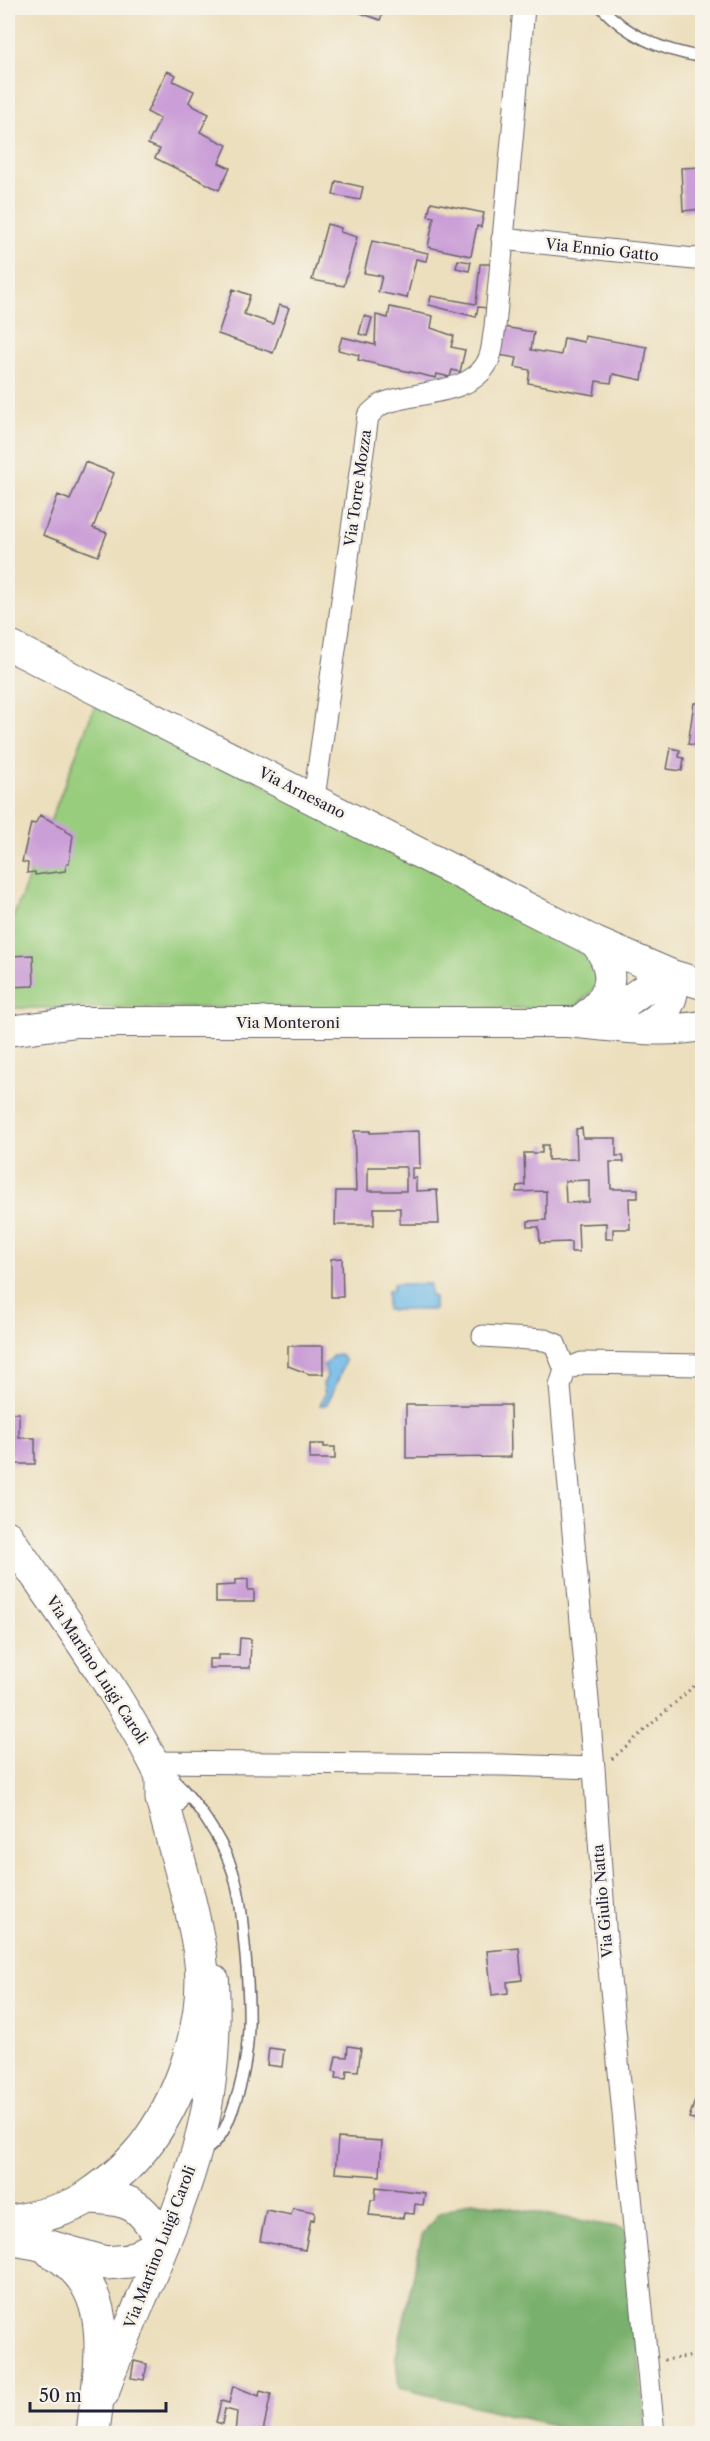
<svg xmlns="http://www.w3.org/2000/svg" width="710" height="2441" font-family="'Libre Caslon Text',serif">
  <rect width="100%" height="100%" fill="#f7f3e8"/>
  <filter id="ink" filterUnits="userSpaceOnUse"><feTurbulence type="fractalNoise" baseFrequency=".0167" numOctaves="2"/><feDisplacementMap in="SourceGraphic" scale="12" xChannelSelector="R" yChannelSelector="G"/><feConvolveMatrix kernelMatrix="1 2 1 2 8 2 1 2 1" color-interpolation-filters="sRGB"/></filter>
  <filter id="wash" filterUnits="userSpaceOnUse"><feTurbulence type="fractalNoise" baseFrequency=".008" numOctaves="4" result="noise"/><feDisplacementMap in="SourceGraphic" scale="24" xChannelSelector="R" yChannelSelector="G"/><feGaussianBlur stdDeviation="1.35" result="paint"/><feColorMatrix in="noise" values="0 0 0 0 0 0 0 0 0 0 0 0 0 0 0 0 0 1.4 0 .05"/><feComposite in="paint" operator="in"/></filter>
  <g filter="url(#wash)">
    <rect width="100%" height="100%" fill="#ecdfbd"/>
    <path fill="#99cd7e" stroke="#5e785c" stroke-width="1.5" d="M97,700L590,950L604,978L576,1007L565,1008H8V931Z"/>
    <path fill="#7ab06d" stroke="#4e6954" stroke-width="1.5" d="M472,2201L627,2229L646,2433H586L399,2388L396,2357L422,2235L438,2214Z"/>
    <path fill="#6fb9e8" stroke="#486e92" stroke-width="1.5" d="M393,1284H430V1295L434,1296V1310H387V1291H393Z
      M340,1354L345,1361C339,1376 335,1391 326,1405H320L325,1394L323,1384L327,1376L324,1366L333,1355Z"/>
    <g id="blocks">
      <path fill="#ca9ed7" fill-rule="evenodd" d="M347,8H385L380,20Z
        M167,71L176,75L173,81L194,91L189,102L193,106L209,114L200,132L227,145L219,163L230,168L219,190L155,158L160,149L148,144L160,119L147,112Z
        M702,167V209L683,211L681,168Z
        M336,181L363,187L360,200L333,195Z
        M431,202L484,213L481,227L477,226L471,256L428,247L434,217L428,216Z
        M327,224L341,228L340,232L357,237L344,286L312,280Z
        M372,241L428,253L426,261L416,259L407,298L378,292L382,276L364,273Z
        M458,260L471,262L469,271L456,268Z
        M480,264H490L488,308L478,307L476,317L429,305L431,296L476,304Z
        M233,289L250,295L244,314L273,324L279,305L289,308L273,353L218,334Z
        M390,307L433,316L431,328L454,336L451,347L465,350L460,372L452,370L450,377L437,374L436,378L358,360L359,355L338,350L342,337L375,345L376,315L388,318Z
        M364,316L372,318L367,336L359,334Z
        M503,327L534,332L531,350L561,355L564,338L584,342L585,336L647,347L642,380L613,374L611,383L596,381L594,395L528,383L530,370L515,367L517,358L498,355Z
        M85,462L114,473L93,528L107,533L98,556L43,535L58,495L70,500Z
        M699,698L702,699V746L688,744L694,703H698Z
        M671,748L680,750L679,757L684,758L682,771L667,769Z
        M40,815L66,829V831L73,835L69,863H67L65,871L35,875V872L27,873L28,863L22,862L31,823L35,824Z
        M33,955L34,986L8,987V956Z
        M582,1128L583,1138H616V1156H623L624,1162H610L611,1189H638V1198H629L630,1229H613V1239H606V1223L578,1224L579,1252H571V1242L540,1243L539,1227H528V1221L546,1220V1191L516,1192L517,1186L525,1185L524,1153H542V1145H548V1160L577,1159L576,1129ZM589,1180V1202L566,1203L565,1181Z
        M354,1131H370V1133L419,1131L420,1168H412V1178H416V1191L437,1190L439,1224H400V1208H374V1225H335L336,1191H356ZM368,1167H406V1191H368Z
        M342,1258L343,1297H331V1259Z
        M288,1346H323V1374H309L288,1366Z
        M406,1405H510L511,1457L406,1458Z
        M8,1413H19V1438H35V1464H12L13,1455L8,1454Z
        M310,1444H324V1447H335V1459H310Z
        M248,1579V1590H254V1602H216V1586L235,1585V1580Z
        M240,1638L251,1639L250,1668H209V1659H218V1655H239Z
        M519,1948L522,1980L507,1982L508,1993L492,1995L487,1951Z
        M348,2046L361,2048L358,2071L347,2070L346,2079L336,2078L337,2072L333,2071L336,2056L347,2057Z
        M269,2048L284,2050L282,2067L267,2065Z
        M698,2092L702,2093V2121L689,2118Z
        M338,2138L382,2141L380,2176L335,2173Z
        M376,2187L425,2193L423,2205L415,2204L414,2214L404,2213L403,2218L369,2215L371,2200H375Z
        M293,2208L315,2212L314,2220L311,2219L305,2250L260,2241L266,2210L291,2215Z
        M134,2361L147,2364L144,2380L131,2378Z
        M233,2386L259,2396L260,2391L271,2394L263,2431L260,2430V2434H235L237,2412L225,2409L222,2424L216,2422L221,2401L229,2403Z"/>
    </g>
  </g>
  <g filter="url(#ink)">
    <use href="#blocks" fill-opacity="0" stroke="#696468" stroke-width="1.5"/>
    <g fill="none" stroke-linecap="round" stroke-linejoin="round">
      <g stroke="#696468" stroke-width="13">
        <path id="lane" d="M602,8C629,37 664,51 702,57
          M174,1780C195,1800 220,1837 230,1864C241,1891 242,1921 245,1950C250,2004 253,2056 233,2108C227,2126 220,2142 203,2152"/>
      </g>
      <g stroke="#696468" stroke-width="23">
        <path id="street" d="M502,239L694,259L702,258
          M314,798L368,416C372,412 377,407 382,404C414,390 477,397 490,356C493,347 493,337 495,327L524,8
          M483,1336L545,1340L555,1344L565,1370L582,1363L702,1365
          M565,1370L560,1386L594,1768L605,1927L654,2434
          M154,1762L503,1765L594,1768"/>
      </g>
      <g stroke="#696468" stroke-width="32">
        <path id="secondary" d="M8,645L595,942L672,975L702,984
          M583,1018L625,1003L654,982L672,975
          M583,1018C613,996 618,972 595,942
          M643,1028C665,1016 677,1001 672,975
          M8,1031L77,1022H568C612,1026 659,1034 702,1026
          M8,1536C66,1621 129,1705 172,1800
          M104,2393L110,2374C142,2294 182,2214 202,2130C214,2081 216,2030 214,1980"/>
      </g>
      <g stroke="#696468" stroke-width="35">
        <path id="highway" d="M8,2223C34,2217 66,2212 89,2196C111,2181 134,2161 149,2140C184,2091 209,2015 200,1954C192,1902 175,1850 162,1799V1779
          M8,2238L36,2243L106,2263L129,2261L163,2243C142,2204 131,2198 88,2197
          M51,2251C121,2288 99,2370 93,2434"/>
      </g>
      <path stroke="#696468" stroke-width="3" stroke-dasharray="1.5 4.5" stroke-linecap="butt" d="M612,1759L702,1679
        M664,2360L702,2355"/>
      <use href="#lane" stroke="#fff" stroke-width="10"/>
      <use href="#street" stroke="#fff" stroke-width="21"/>
      <use href="#secondary" stroke="#fff" stroke-width="30"/>
      <use href="#highway" stroke="#fff" stroke-width="33"/>
    </g>
  </g>
  <g text-anchor="middle" stroke-width="5" stroke-linejoin="round" paint-order="stroke">
    <g font-size="15" fill="#22223b" stroke="#f7f3e8">
      <text transform="translate(602 250) rotate(6)" y="5">Via Ennio Gatto</text>
      <text transform="translate(358 488) rotate(-82)" y="5">Via Torre Mozza</text>
      <text transform="translate(302 793) rotate(27)" y="5">Via Arnesano</text>
      <text x="288" y="1028">Via Monteroni</text>
      <text transform="translate(97 1670) rotate(57)" y="5">Via Martino Luigi Caroli</text>
      <text transform="translate(603 1901) rotate(-95)" y="5">Via Giulio Natta</text>
      <text transform="translate(160 2247) rotate(-69)" y="5">Via Martino Luigi Caroli</text>
    </g>
  </g>
  <rect width="710" height="2441" fill="none" stroke="#f7f3e8" stroke-width="30"/>
  <path d="M30 2402v9h136v-9" fill="none" stroke="#22223b" stroke-width="3"/>
  <text x="39" y="2402" font-size="18" fill="#22223b" stroke="#f7f3e8" stroke-width="4.5" paint-order="stroke">50 m</text>
</svg>
